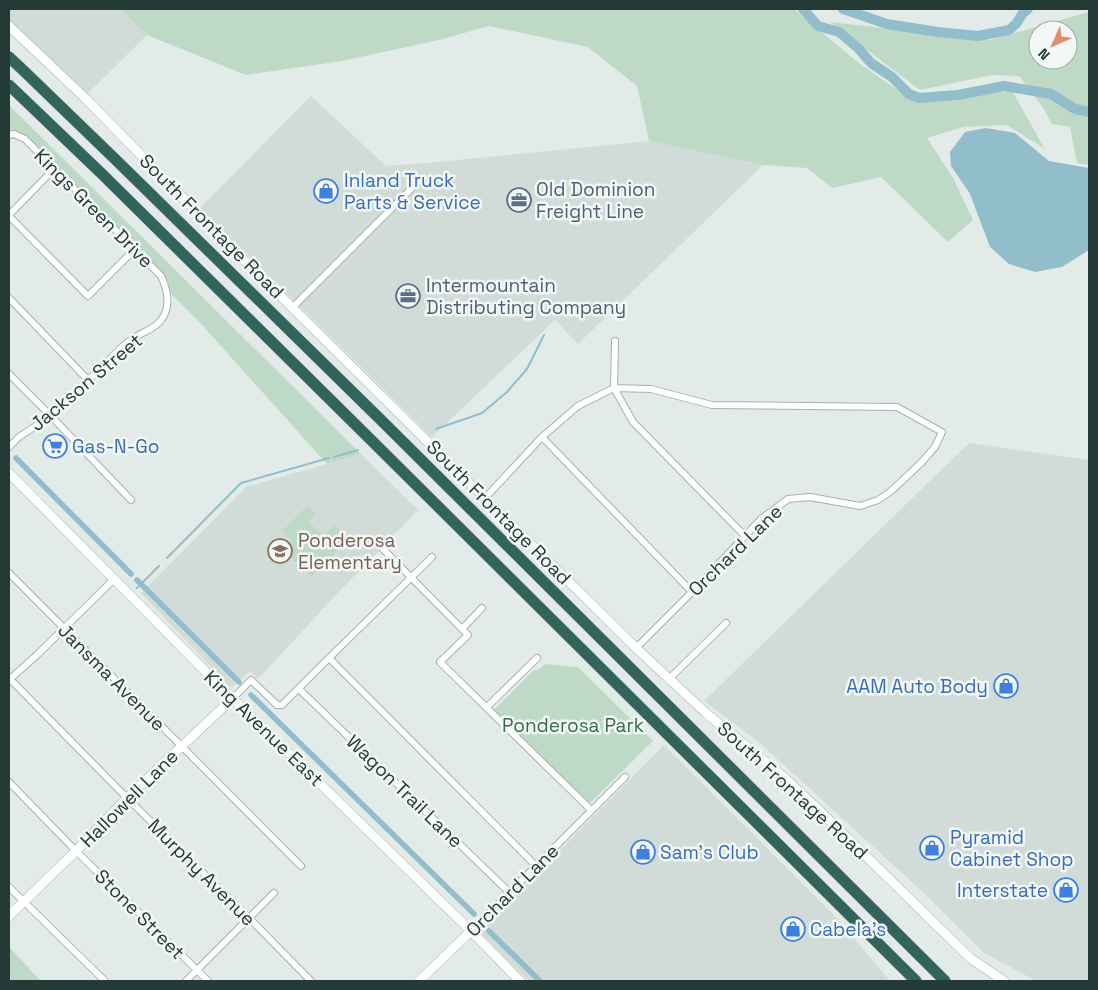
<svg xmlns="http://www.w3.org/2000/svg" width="1098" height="990" font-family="'Space Grotesk',sans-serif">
  <rect width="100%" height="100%" fill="#e3ebe8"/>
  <path fill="#d1dbd7" d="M9,9H120L147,35L87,94L48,56L9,20Z
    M311,96L386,166L428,163L649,141L763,165L578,344L555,320L432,437L200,208Z
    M969,443L1089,460V981H1036L983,952L926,895L761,744L704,701Z
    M361,454L418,510L333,598L258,679L250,671L231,688L141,593L246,487Z
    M664,745L835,916L890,981H529L479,932Z"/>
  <path fill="#bedac7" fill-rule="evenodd" d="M120,9H794L860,64L915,102L1012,91L1045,149L1007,125L963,127L927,138L953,178L973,220L948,242L881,177L832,188L807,168L763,165L649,141L637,86L588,47L489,26L439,40L342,61L246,75L147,35Z
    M1089,12V165L1077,163L1070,127L1052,124L1044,109L1019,76L992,75L920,90L830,22L990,40ZM1038,30H1068V60H1038Z
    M9,105L361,454L327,464L202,325L174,297L167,289L161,276L36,144L14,134L9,128Z
    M307,506L316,514L309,522L323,536L335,525L349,539L311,577L283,549L291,540L282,531Z
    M545,664L578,667L653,741L589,804L494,710L534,670H538Z
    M9,947L41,981H9Z"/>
  <path fill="#91beca" d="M986,128L1015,133L1049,161L1089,168V250L1062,267L1035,272L1009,264L990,247L970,194L951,166L950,152L965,132Z"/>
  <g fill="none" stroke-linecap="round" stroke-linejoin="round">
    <path stroke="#91beca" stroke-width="2" d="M436,429L482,413L507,392L527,369L544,335
      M334,457L358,450
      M167,558L241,483L329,458
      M137,588L159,566"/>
    <path stroke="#91beca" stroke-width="5.5" d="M16,458L131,574
      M137,580L239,682
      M251,695L474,914
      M489,931L540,981"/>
    <path stroke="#91beca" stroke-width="10" d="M803,9L818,26L839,32L858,48L871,63L892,77L909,94L919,98L958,95L1004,86L1051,94L1075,109L1089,112
      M843,9L887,24L938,32L978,36L1009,30L1016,24L1023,13L1028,9"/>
    <g stroke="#a6b2af" stroke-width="8">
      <path id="street" d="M9,135L14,134L25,139L161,276C169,293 172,313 155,326C149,330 142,333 135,337C131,340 127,343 122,347L51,416L19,437L9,447
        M9,215L55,168
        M9,216L88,296L135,249
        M9,298L88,380
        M293,307L421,179
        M615,341L614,388L633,422L745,536
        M9,374L51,416L131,500
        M542,437L692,592
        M485,498L542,437L578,406L614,388L651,389L712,405L897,407L942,432L935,447L921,463L890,492L878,500L860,506L810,497L788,499L761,519L692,592L636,648
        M382,548L462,629
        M9,573L301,866
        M482,608L462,629L468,635L440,662L591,810
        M329,658L536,866
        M9,678L127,798L249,918L311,981
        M669,679L726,623
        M9,680L38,654L113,580
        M299,689L510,893
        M233,698L251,680L277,705H282L329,658L432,557
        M487,707L537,658
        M9,782L76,851L208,981
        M9,887L105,981
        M471,931L625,777
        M186,981L274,893"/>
    </g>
    <g stroke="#a2b6b0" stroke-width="10">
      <path id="secondary" d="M9,26L86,99L232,248L636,648L706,713L786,779L823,814L970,958L1004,981
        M9,473L227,693L471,931L520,981
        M9,916L76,851L127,798L233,698
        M419,981L471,931"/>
    </g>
    <g stroke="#c2c8c7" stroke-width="12">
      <path id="highway" d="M9,57L25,72L116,160L381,420L945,981
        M9,85L102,174L366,435L916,981"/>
    </g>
    <use href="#street" stroke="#fff" stroke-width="6"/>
    <use href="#secondary" stroke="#fff" stroke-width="9"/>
    <use href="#highway" stroke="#33635d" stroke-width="11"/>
  </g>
  <defs>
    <g id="shop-ring" transform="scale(1.25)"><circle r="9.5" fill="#f3f8f6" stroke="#3f7fe0" stroke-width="1.5"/><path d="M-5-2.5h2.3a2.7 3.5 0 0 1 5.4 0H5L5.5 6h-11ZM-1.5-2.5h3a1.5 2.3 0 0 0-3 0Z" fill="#3f7fe0"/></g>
    <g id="office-ring" transform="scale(1.25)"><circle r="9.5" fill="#f3f8f6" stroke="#5c6f8a" stroke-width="1.5"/><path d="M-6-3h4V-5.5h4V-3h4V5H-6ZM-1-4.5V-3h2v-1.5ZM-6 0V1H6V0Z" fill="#5c6f8a"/></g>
    <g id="supermarket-ring" transform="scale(1.25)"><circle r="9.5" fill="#f3f8f6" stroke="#3f7fe0" stroke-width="1.5"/><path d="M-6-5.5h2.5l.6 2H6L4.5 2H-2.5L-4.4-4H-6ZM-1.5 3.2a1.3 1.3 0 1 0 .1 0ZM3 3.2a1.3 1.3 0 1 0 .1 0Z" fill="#3f7fe0"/></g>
    <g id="school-ring" transform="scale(1.25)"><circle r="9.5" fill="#f3f8f6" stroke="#8d6e63" stroke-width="1.5"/><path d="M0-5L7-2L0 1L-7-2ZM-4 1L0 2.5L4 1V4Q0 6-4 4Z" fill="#8d6e63"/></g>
  </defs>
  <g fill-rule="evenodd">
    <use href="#shop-ring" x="326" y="191"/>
    <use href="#office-ring" x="519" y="200"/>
    <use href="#office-ring" x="408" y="296"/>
    <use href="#supermarket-ring" x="55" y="446"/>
    <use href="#school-ring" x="280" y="551"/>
    <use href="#shop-ring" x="1006" y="686"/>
    <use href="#shop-ring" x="932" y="848"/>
    <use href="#shop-ring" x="643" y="852"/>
    <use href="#shop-ring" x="1066" y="890"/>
    <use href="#shop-ring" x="793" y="929"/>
  </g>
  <g text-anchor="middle" stroke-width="5" stroke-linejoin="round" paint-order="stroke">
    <g font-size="19" fill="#366cbe" stroke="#f3f8f6" text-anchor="start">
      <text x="344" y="187">Inland Truck<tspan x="344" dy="22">Parts &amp; Service</tspan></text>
      <text x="72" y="453">Gas-N-Go</text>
      <text x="988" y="693" text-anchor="end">AAM Auto Body</text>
      <text x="950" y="844">Pyramid<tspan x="950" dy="22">Cabinet Shop</tspan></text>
      <text x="660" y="859">Sam's Club</text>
      <text x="1048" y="897" text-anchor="end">Interstate</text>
      <text x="810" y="936">Cabela's</text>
    </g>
    <g font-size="19" fill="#4e5e75" stroke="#f3f8f6" text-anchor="start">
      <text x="536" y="196">Old Dominion<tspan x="536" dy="22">Freight Line</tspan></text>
      <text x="426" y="292">Intermountain<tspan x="426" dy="22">Distributing Company</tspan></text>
    </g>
    <g font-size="19" fill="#243a36" stroke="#f3f8f6">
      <text transform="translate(94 208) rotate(45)" y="7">Kings Green Drive</text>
      <text transform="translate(212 226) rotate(45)" y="7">South Frontage Road</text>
      <text transform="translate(86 382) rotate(-40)" y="7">Jackson Street</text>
      <text transform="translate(499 512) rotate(45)" y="7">South Frontage Road</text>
      <text transform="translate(735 550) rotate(-44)" y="7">Orchard Lane</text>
      <text transform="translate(112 677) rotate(45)" y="7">Jansma Avenue</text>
      <text transform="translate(264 728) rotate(44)" y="7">King Avenue East</text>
      <text transform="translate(793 790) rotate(42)" y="7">South Frontage Road</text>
      <text transform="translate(405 791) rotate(44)" y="7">Wagon Trail Lane</text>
      <text transform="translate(129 798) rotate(-45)" y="7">Hallowell Lane</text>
      <text transform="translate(202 872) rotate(45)" y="7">Murphy Avenue</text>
      <text transform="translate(512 890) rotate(-45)" y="7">Orchard Lane</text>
      <text transform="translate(140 914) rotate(45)" y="7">Stone Street</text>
    </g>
    <g font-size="19" fill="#785e54" stroke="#f3f8f6" text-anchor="start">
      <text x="298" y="547">Ponderosa<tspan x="298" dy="22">Elementary</tspan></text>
    </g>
    <g font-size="19" fill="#336d4d" stroke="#f3f8f6">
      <text x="573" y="732">Ponderosa Park</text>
    </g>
  </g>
  <rect width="1098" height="990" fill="none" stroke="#243a36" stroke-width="20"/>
  <g transform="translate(1053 45) rotate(225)"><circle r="24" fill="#f3f8f6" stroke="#a0aca9"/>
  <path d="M0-4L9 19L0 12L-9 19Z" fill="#e38e69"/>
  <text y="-8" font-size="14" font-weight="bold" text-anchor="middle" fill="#243a36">N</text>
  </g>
</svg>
